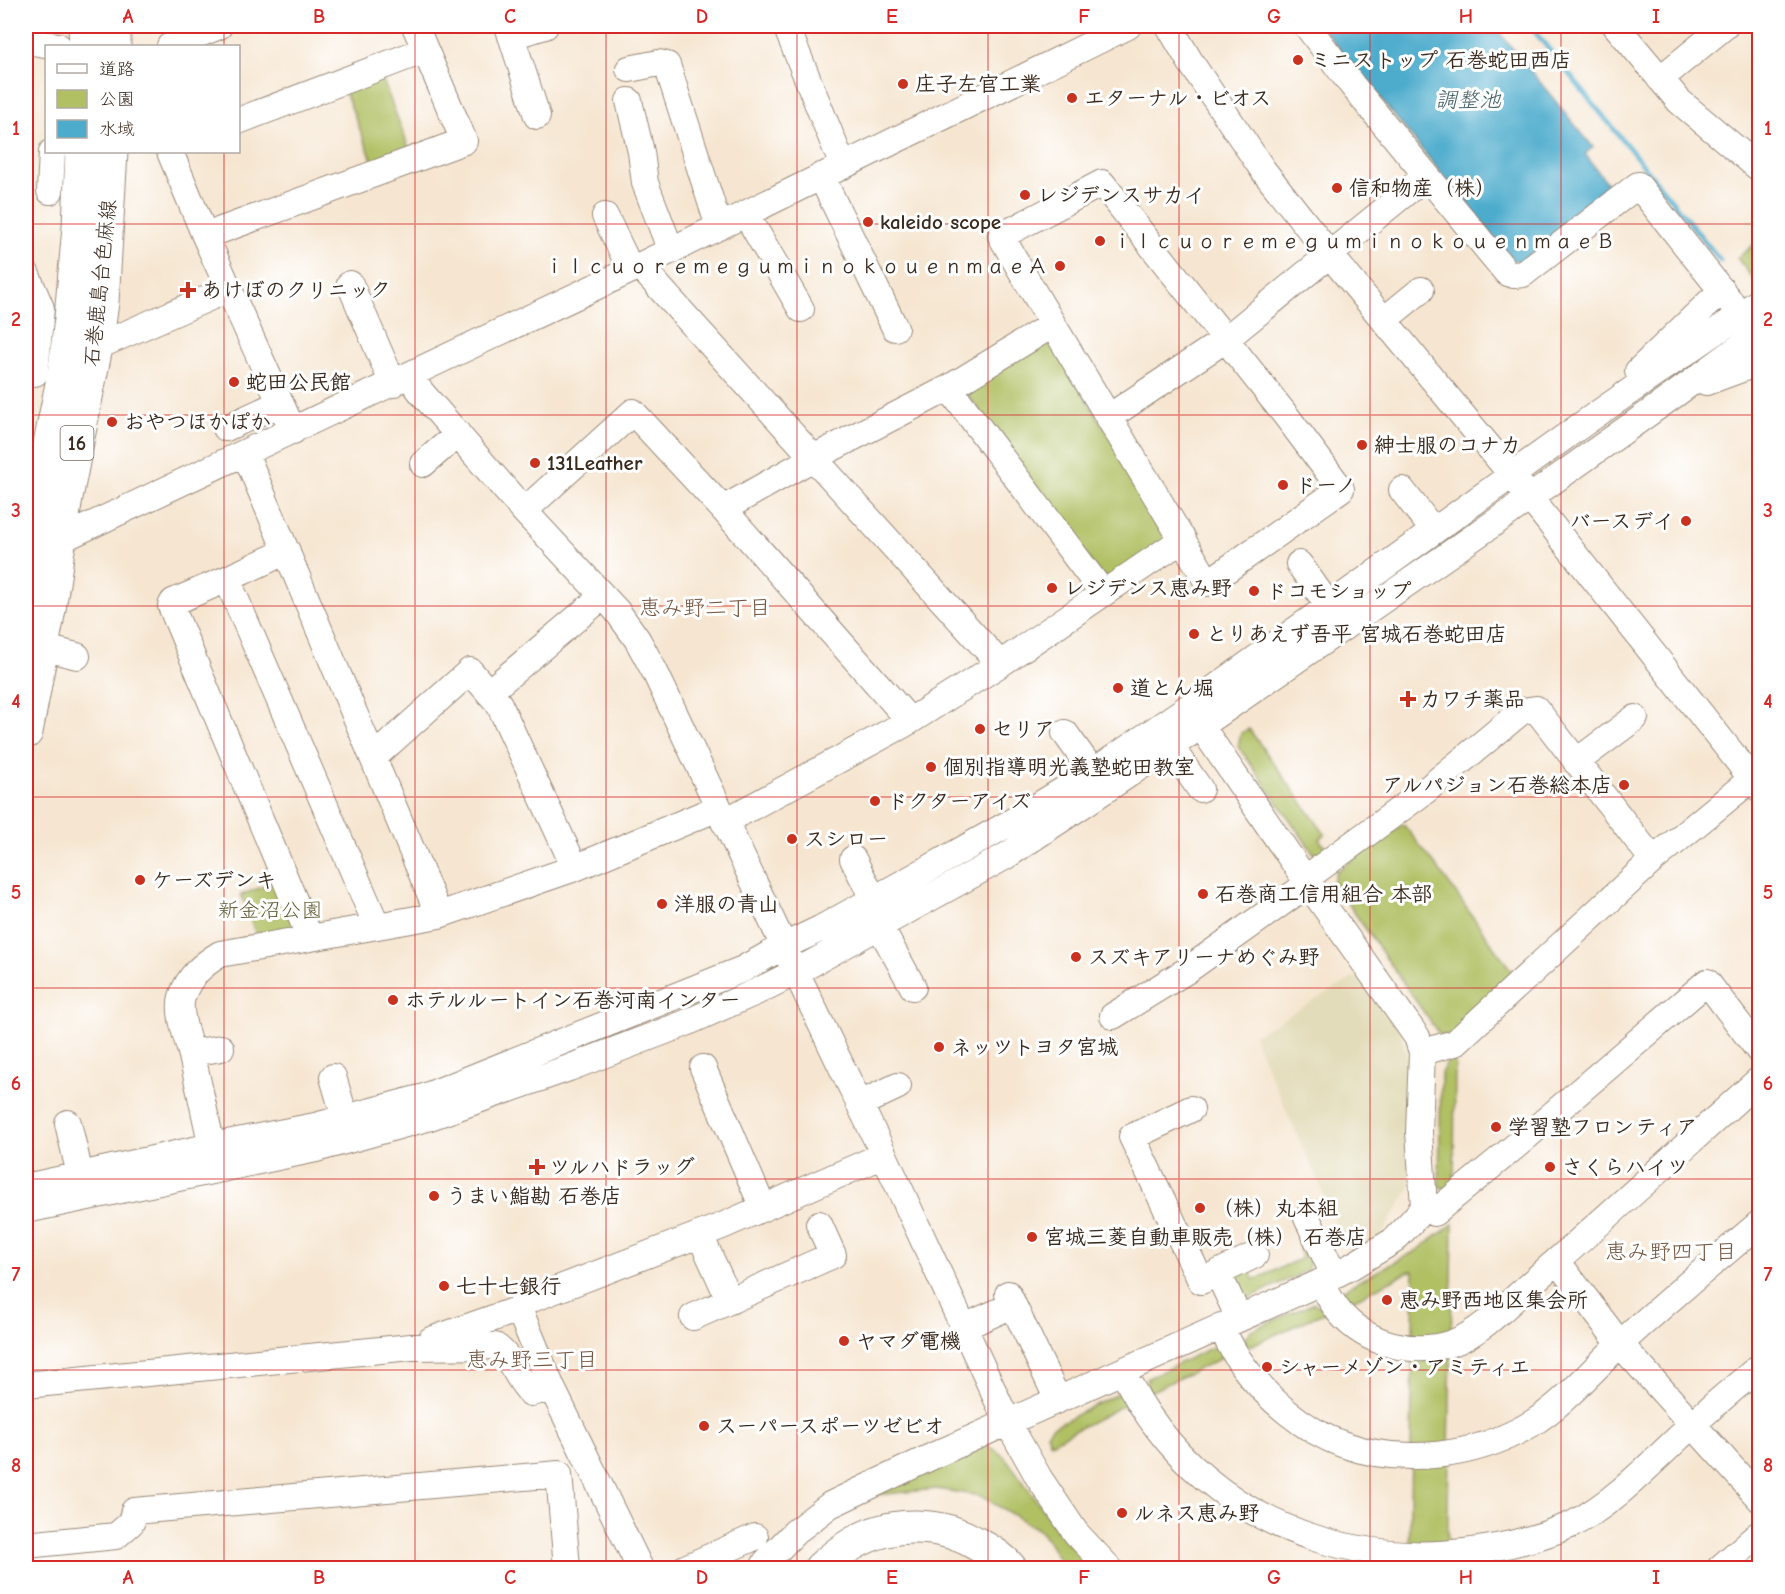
<svg xmlns="http://www.w3.org/2000/svg" width="1785" height="1594" font-family="'Comic Neue','Klee One',sans-serif">
  <rect width="100%" height="100%" fill="#fff"/>
  <filter id="ink" filterUnits="userSpaceOnUse"><feTurbulence type="fractalNoise" baseFrequency=".0167" numOctaves="2"/><feDisplacementMap in="SourceGraphic" scale="12" xChannelSelector="R" yChannelSelector="G"/><feConvolveMatrix kernelMatrix="1 2 1 2 8 2 1 2 1" color-interpolation-filters="sRGB"/></filter>
  <filter id="wash" filterUnits="userSpaceOnUse"><feTurbulence type="fractalNoise" baseFrequency=".008" numOctaves="4" result="noise"/><feDisplacementMap in="SourceGraphic" scale="24" xChannelSelector="R" yChannelSelector="G"/><feGaussianBlur stdDeviation="1.35" result="paint"/><feColorMatrix in="noise" values="0 0 0 0 0 0 0 0 0 0 0 0 0 0 0 0 0 1.4 0 .05"/><feComposite in="paint" operator="in"/></filter>
  <g filter="url(#wash)">
    <rect width="100%" height="100%" fill="#f6e6d1"/>
    <path fill="#e3dcba" d="M1360,974L1399,1027L1411,1069L1410,1187L1380,1238L1350,1253L1253,1036Z"/>
    <path fill="#b0c063" stroke="#767540" stroke-width="1.5" d="M382,78L411,153L375,167L345,92Z
      M1759,241V280L1756,283L1737,258Z
      M1038,340L1051,342L1168,531L1167,542L1116,578L1101,576L968,395L972,379Z
      M1249,729L1325,834L1319,839L1331,854L1325,857L1314,854L1238,746L1241,733Z
      M1403,824L1437,867L1516,977L1451,1036L1439,1034L1333,882L1336,871L1392,833Z
      M281,880L297,919L292,931L257,937L241,895Z
      M1455,1056L1454,1188L1449,1192L1439,1186L1441,1073L1446,1064Z
      M1453,1224L1447,1568H1409L1414,1271H1410L1345,1304L1344,1289L1416,1251Z
      M1298,1243L1305,1245L1310,1256L1308,1270L1247,1299L1240,1295L1233,1275L1248,1268L1254,1280L1302,1258Z
      M1314,1303L1328,1311L1248,1347L1244,1339L1251,1330Z
      M1215,1346L1223,1350L1226,1356L1146,1394L1144,1389L1148,1378Z
      M1123,1391L1129,1399L1124,1405L1051,1443L1047,1434L1052,1427Z
      M988,1445L1005,1457L1066,1541L1091,1568H1064L1042,1532L981,1496L937,1489L874,1495Z"/>
    <path fill="#4daccc" stroke="#446b75" stroke-width="1.5" d="M1321,26H1494L1593,147L1585,154L1611,189L1522,261L1512,260Z"/>
    <g fill="none" stroke-linecap="round" stroke-linejoin="round">
      <path stroke="#4daccc" stroke-width="5" d="M1530,26L1720,260"/>
    </g>
  </g>
  <g filter="url(#ink)">
    <g fill="none" stroke-linecap="round" stroke-linejoin="round">
      <g stroke="#988878" stroke-width="28">
        <path id="minor" d="M508,26L537,116
          M786,26L843,166
          M1169,26L1191,63L1263,170L1330,255L1512,475L1760,789
          M1307,26L1352,85L1507,273L1514,275L1523,274L1638,185L1741,315
          M1616,26L1679,101L1760,169
          M511,36L545,26
          M26,41L58,46
          M170,46L219,26
          M629,69L659,63L667,65L719,227
          M1660,79L1725,26
          M629,101L641,152L645,183L671,251
          M238,121L425,50
          M170,152L205,236L293,431
          M821,176L895,328
          M1102,183L1287,417L1341,489L1208,583C1140,467 1068,353 1001,236Z
          M50,191L52,152
          M746,214L801,309
          M605,216L631,270
          M205,236L464,141L415,26
          M640,266L1000,664
          M26,273L41,308L35,373
          M350,284L393,384
          M1384,320L1421,290
          M96,347L229,289
          M1638,371L1722,290
          M409,376L421,392L524,511L617,611L637,639L655,672L796,972L884,1155L1008,1423L1039,1478L1076,1533L1109,1568
          M1706,382L1760,362
          M949,388L1103,593
          M1109,417L1226,339L1426,176
          M226,428L280,403
          M245,453L439,915
          M26,464L29,463L46,465
          M423,464L458,434
          M1402,490L1434,531
          M723,509L815,457L949,388L1052,325
          M524,511L633,412L723,509L910,721
          M45,547L631,270L1128,26
          M1299,564L1329,606
          M227,579L287,551
          M41,647L77,656
          M489,692L603,596
          M1065,733L1093,772
          M1170,746L1200,789
          M374,757L470,671L499,704L575,868
          M1576,762L1635,718
          M724,822L910,721L1000,664L1183,539
          M853,859L874,900
          M1305,879L1425,791L1522,711L1536,709L1653,860
          M880,927L913,987
          M310,938L171,606L173,602L227,579L377,926
          M1113,1016L1186,971L1308,884
          M1422,1052L1455,1043L1653,860L1760,772
          M192,1053L221,1048
          M703,1068L763,1208
          M333,1077L345,1118
          M860,1104L898,1086
          M1191,1109L1132,1137L1201,1281L1255,1255
          M68,1123L80,1175
          M212,1146C205,1116 199,1086 192,1056C188,1040 177,1013 182,997C188,977 202,965 220,954L439,915L575,868L718,808
          M26,1187L212,1146L315,1126L424,1097L743,969L784,946L820,929L905,882L1008,824L1093,772L1190,706L1587,421L1760,301
          M1424,1206L1434,1213L1518,1144L1707,982L1760,1052
          M26,1210L316,1149L427,1118L569,1068L686,1023L756,992L796,972L1006,856L1201,726L1497,521L1677,393L1760,332
          M1307,1218L1334,1275
          M700,1235L730,1301
          M1557,1261L1620,1344L1760,1499
          M1218,1273L1239,1318
          M1321,1282C1326,1292 1332,1303 1340,1313C1367,1344 1413,1356 1452,1343C1481,1333 1512,1300 1535,1280C1611,1214 1685,1146 1760,1079
          M1008,1294L1058,1400
          M693,1317L833,1255L819,1224
          M1221,1326C1227,1340 1234,1353 1243,1366C1267,1398 1303,1430 1342,1444C1402,1466 1476,1457 1531,1424C1564,1404 1590,1372 1619,1345C1664,1303 1713,1263 1760,1223
          M964,1327L1013,1305
          M431,1340L519,1309
          M1123,1371C1205,1543 1404,1594 1573,1524C1619,1499 1653,1461 1691,1426C1713,1405 1737,1386 1760,1366
          M26,1385L411,1347L495,1346C512,1357 516,1379 531,1393L552,1388
          M26,1545L116,1536L131,1523L134,1511L559,1474L567,1568
          M640,1568L552,1388L519,1309L524,1302L722,1226L884,1155
          M685,1568L755,1537
          M763,1568L766,1562L795,1532L830,1505L937,1454L1321,1282L1352,1266L1393,1241L1415,1218L1424,1206L1419,1132L1422,1052L1417,1037L1305,879L1201,726
          M1720,1568L1760,1533"/>
      </g>
      <g stroke="#988878" stroke-width="35">
        <path id="major" d="M85,26L86,46
          M114,26V46
          M26,586L40,494L65,369L71,318L79,227L82,152
          M26,732L49,609L66,497L96,347L102,302L111,152"/>
      </g>
      <g stroke="#988878" stroke-width="35">
        <path id="highway" d="M821,1568C831,1559 842,1550 854,1543C891,1521 941,1522 977,1544C989,1550 1002,1558 1010,1568"/>
      </g>
      <use href="#minor" stroke="#fff" stroke-width="26"/>
      <use href="#major" stroke="#fff" stroke-width="33"/>
      <use href="#highway" stroke="#fff" stroke-width="33"/>
    </g>
  </g>
  <path fill="none" stroke="#d62828" stroke-width="1.5" stroke-opacity="0.55" d="M224,26V46M415,26V1568M606,26V1568M797,26V1568M988,26V1568M1179,26V1568M1370,26V1568M1561,26V1568M224,152V1568M26,224H1760M26,415H1760M26,606H1760M26,797H1760M26,988H1760M26,1179H1760M26,1370H1760"/>
  <g fill="#c8321e" stroke="#fff" stroke-width="2">
    <circle cx="1298" cy="60" r="6"/>
    <circle cx="903" cy="84" r="6"/>
    <circle cx="1072" cy="98" r="6"/>
    <circle cx="1337" cy="188" r="6"/>
    <circle cx="1025" cy="195" r="6"/>
    <circle cx="868" cy="222" r="6"/>
    <circle cx="1100" cy="241" r="6"/>
    <circle cx="1060" cy="266" r="6"/>
    <path d="M185 281h6v6h6v6h-6v6h-6v-6h-6v-6h6z"/>
    <circle cx="234" cy="382" r="6"/>
    <circle cx="112" cy="422" r="6"/>
    <circle cx="1362" cy="445" r="6"/>
    <circle cx="535" cy="463" r="6"/>
    <circle cx="1283" cy="485" r="6"/>
    <circle cx="1686" cy="521" r="6"/>
    <circle cx="1052" cy="588" r="6"/>
    <circle cx="1254" cy="591" r="6"/>
    <circle cx="1194" cy="634" r="6"/>
    <circle cx="1118" cy="688" r="6"/>
    <path d="M1405 690h6v6h6v6h-6v6h-6v-6h-6v-6h6z"/>
    <circle cx="980" cy="729" r="6"/>
    <circle cx="931" cy="767" r="6"/>
    <circle cx="1624" cy="785" r="6"/>
    <circle cx="875" cy="801" r="6"/>
    <circle cx="792" cy="839" r="6"/>
    <circle cx="140" cy="880" r="6"/>
    <circle cx="1203" cy="894" r="6"/>
    <circle cx="662" cy="904" r="6"/>
    <circle cx="1076" cy="957" r="6"/>
    <circle cx="393" cy="1000" r="6"/>
    <circle cx="939" cy="1047" r="6"/>
    <circle cx="1496" cy="1127" r="6"/>
    <path d="M534 1158h6v6h6v6h-6v6h-6v-6h-6v-6h6z"/>
    <circle cx="1550" cy="1167" r="6"/>
    <circle cx="434" cy="1196" r="6"/>
    <circle cx="1200" cy="1208" r="6"/>
    <circle cx="1032" cy="1237" r="6"/>
    <circle cx="444" cy="1286" r="6"/>
    <circle cx="1387" cy="1300" r="6"/>
    <circle cx="844" cy="1341" r="6"/>
    <circle cx="1267" cy="1367" r="6"/>
    <circle cx="704" cy="1426" r="6"/>
    <circle cx="1122" cy="1513" r="6"/>
  </g>
  <g text-anchor="middle" stroke-width="6" stroke-linejoin="round" paint-order="stroke">
    <rect fill="#fff" stroke="#766a62" stroke-width="1.5" x="60.5" y="426" width="33" height="34" rx="4.5"/>
    <g font-size="20" font-weight="bold" fill="#3b2a1e">
      <text x="77" y="450">16</text>
    </g>
    <g font-size="21" font-weight="bold" fill="#3b2a1e" stroke="#fff" text-anchor="start">
      <text x="1310" y="67">ミニストップ 石巻蛇田西店</text>
      <text x="915" y="91">庄子左官工業</text>
      <text x="1084" y="105">エターナル・ビオス</text>
      <text x="1349" y="195">信和物産（株）</text>
      <text x="1037" y="202">レジデンスサカイ</text>
      <text x="880" y="229">kaleido scope</text>
      <text x="1112" y="248">ｉｌｃｕｏｒｅｍｅｇｕｍｉｎｏｋｏｕｅｎｍａｅＢ</text>
      <text x="1048" y="273" text-anchor="end">ｉｌｃｕｏｒｅｍｅｇｕｍｉｎｏｋｏｕｅｎｍａｅＡ</text>
      <text x="201" y="297">あけぼのクリニック</text>
      <text x="246" y="389">蛇田公民館</text>
      <text x="124" y="429">おやつほかぽか</text>
      <text x="1374" y="452">紳士服のコナカ</text>
      <text x="547" y="470">131Leather</text>
      <text x="1295" y="492">ドーノ</text>
      <text x="1674" y="528" text-anchor="end">バースデイ</text>
      <text x="1064" y="595">レジデンス恵み野</text>
      <text x="1266" y="598">ドコモショップ</text>
      <text x="1206" y="641">とりあえず吾平 宮城石巻蛇田店</text>
      <text x="1130" y="695">道とん堀</text>
      <text x="1420" y="706">カワチ薬品</text>
      <text x="992" y="736">セリア</text>
      <text x="943" y="774">個別指導明光義塾蛇田教室</text>
      <text x="1612" y="792" text-anchor="end">アルパジョン石巻総本店</text>
      <text x="887" y="808">ドクターアイズ</text>
      <text x="804" y="846">スシロー</text>
      <text x="152" y="887">ケーズデンキ</text>
      <text x="1215" y="901">石巻商工信用組合 本部</text>
      <text x="674" y="911">洋服の青山</text>
      <text x="1088" y="964">スズキアリーナめぐみ野</text>
      <text x="405" y="1007">ホテルルートイン石巻河南インター</text>
      <text x="951" y="1054">ネッツトヨタ宮城</text>
      <text x="1508" y="1134">学習塾フロンティア</text>
      <text x="549" y="1174">ツルハドラッグ</text>
      <text x="1562" y="1174">さくらハイツ</text>
      <text x="446" y="1203">うまい鮨勘 石巻店</text>
      <text x="1212" y="1215">（株）丸本組</text>
      <text x="1044" y="1244">宮城三菱自動車販売（株） 石巻店</text>
      <text x="456" y="1293">七十七銀行</text>
      <text x="1399" y="1307">恵み野西地区集会所</text>
      <text x="856" y="1348">ヤマダ電機</text>
      <text x="1279" y="1374">シャーメゾン・アミティエ</text>
      <text x="716" y="1433">スーパースポーツゼビオ</text>
      <text x="1134" y="1520">ルネス恵み野</text>
    </g>
    <g font-size="21" fill="#3b2a1e" stroke="#fff">
      <text transform="translate(100 283) rotate(-84)" y="7">石巻鹿島台色麻線</text>
    </g>
    <g font-size="21" fill="#645e36" stroke="#fff">
      <text x="270" y="917">新金沼公園</text>
    </g>
    <g font-size="22" font-style="italic" fill="#425e64" stroke="#fff">
      <text x="1468" y="107">調整池</text>
    </g>
    <g font-size="22" fill="#745640" stroke="#fff">
      <text x="705" y="615">恵み野二丁目</text>
      <text x="1671" y="1259">恵み野四丁目</text>
      <text x="532" y="1367">恵み野三丁目</text>
    </g>
  </g>
  <rect width="1785" height="1594" fill="none" stroke="#fff" stroke-width="66"/>
  <rect x="45" y="45" width="195" height="108" fill="#ffffff" stroke="#b1aaa5" stroke-width="1.5"/>
  <rect x="57" y="64" width="30" height="9" fill="#ffffff" stroke="#b1aaa5" stroke-width="1.5"/>
  <text x="99" y="75" font-size="18" fill="#3b2a1e">道路</text>
  <rect x="57" y="90" width="30" height="18" fill="#b0c063" stroke="#b1aaa5" stroke-width="1.5"/>
  <text x="99" y="105" font-size="18" fill="#3b2a1e">公園</text>
  <rect x="57" y="120" width="30" height="18" fill="#4daccc" stroke="#b1aaa5" stroke-width="1.5"/>
  <text x="99" y="135" font-size="18" fill="#3b2a1e">水域</text>
  <rect x="33" y="33" width="1719" height="1528" fill="none" stroke="#d62828" stroke-width="2"/>
  <g font-size="20" text-anchor="middle" font-weight="bold" fill="#d62828">
    <text x="128" y="23">A</text>
    <text x="319" y="23">B</text>
    <text x="510" y="23">C</text>
    <text x="702" y="23">D</text>
    <text x="892" y="23">E</text>
    <text x="1084" y="23">F</text>
    <text x="1274" y="23">G</text>
    <text x="1466" y="23">H</text>
    <text x="1656" y="23">I</text>
    <text x="16" y="135">1</text>
    <text x="1768" y="135">1</text>
    <text x="16" y="326">2</text>
    <text x="1768" y="326">2</text>
    <text x="16" y="517">3</text>
    <text x="1768" y="517">3</text>
    <text x="16" y="708">4</text>
    <text x="1768" y="708">4</text>
    <text x="16" y="899">5</text>
    <text x="1768" y="899">5</text>
    <text x="16" y="1090">6</text>
    <text x="1768" y="1090">6</text>
    <text x="16" y="1281">7</text>
    <text x="1768" y="1281">7</text>
    <text x="16" y="1472">8</text>
    <text x="1768" y="1472">8</text>
    <text x="128" y="1584">A</text>
    <text x="319" y="1584">B</text>
    <text x="510" y="1584">C</text>
    <text x="702" y="1584">D</text>
    <text x="892" y="1584">E</text>
    <text x="1084" y="1584">F</text>
    <text x="1274" y="1584">G</text>
    <text x="1466" y="1584">H</text>
    <text x="1656" y="1584">I</text>
  </g>
</svg>
